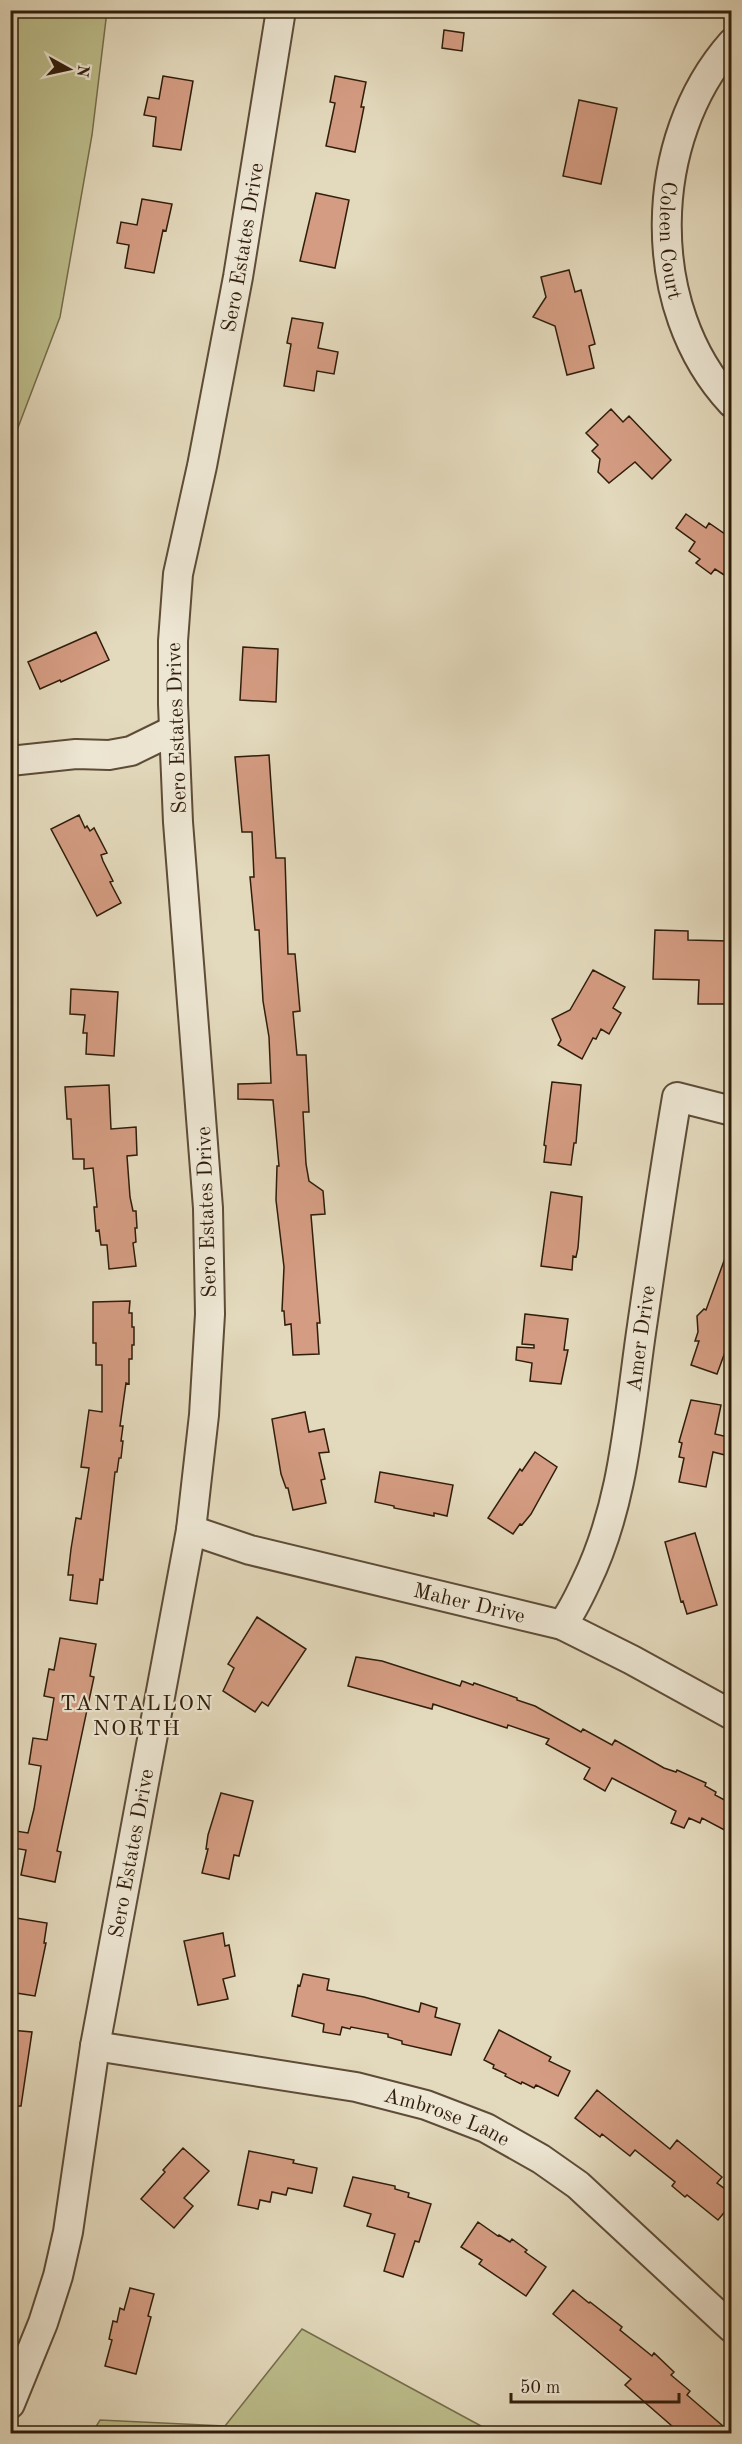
<svg xmlns="http://www.w3.org/2000/svg" width="742" height="2444" font-family="'Old Standard TT',serif">
  <rect width="100%" height="100%" fill="#e3d9bc"/>
  <filter id="stains"><feTurbulence type="fractalNoise" baseFrequency=".00333" numOctaves="4"/><feColorMatrix values="0 0 0 0 .2 0 0 0 0 .09 0 0 0 0 .02 0 0 0 .5 -.17"/></filter>
  <radialGradient id="worn" r=".72"><stop offset=".6" stop-color="#630" stop-opacity="0"/><stop offset="1" stop-color="#630" stop-opacity=".3"/></radialGradient>
  <path fill="#bcbd8b" stroke="#766d4b" stroke-width="1.5" d="M11,10L107,11L92,135L60,317L11,446Z
    M302,2329L494,2433H92L100,2420L225,2426Z"/>
  <path fill="#d49c82" stroke="#301d0b" stroke-width="1.5" d="M444,30L464,33L462,51L442,48Z
    M163,76L193,81L181,150L153,146L156,117L144,115L148,97L159,99Z
    M335,76L366,82L361,107H364L355,152L326,146L335,103L330,102Z
    M579,100L617,108L601,184L563,176Z
    M316,193L349,200L335,268L300,261Z
    M142,199L172,204L166,231L163,230L154,273L125,268L129,245L117,243L121,222L137,225Z
    M569,270L575,292L581,290L595,344L589,346L594,368L567,375L555,326L533,317L546,297L541,277Z
    M292,318L323,323L318,348L338,352L334,374L317,371L314,391L284,386L291,344L287,343Z
    M611,409L623,422L629,416L671,460L652,479L635,462L609,483L598,472L600,459L592,451L598,445L586,433Z
    M686,514L706,528L709,523L732,539V580L715,569L711,574L696,563L700,559L689,551L695,542L676,528Z
    M96,632L109,660L61,682L60,680L40,689L28,662Z
    M243,647L278,649L276,702L240,700Z
    M269,755L276,858H285L288,954H295L300,1011L293,1012L297,1055H306L309,1112H303L306,1164L309,1181L323,1191L325,1214L311,1215L320,1323H317L319,1354L293,1355L291,1324L285,1325L284,1311H282L284,1267L276,1200L277,1166H279L273,1100L238,1099V1084L271,1083L269,1037L263,1001L259,930H255L250,877H254L252,832H242L235,757Z
    M79,815L85,828L87,826L90,831L94,828L107,853L101,855L103,861L113,881L110,882L121,903L97,916L51,829Z
    M655,930L688,931V940L729,941L728,950H732V969H727L726,1004H698L699,980L653,979Z
    M593,970L625,987L613,1008L621,1013L609,1034L601,1029L596,1039L593,1038L582,1059L558,1045L561,1040L552,1019L570,1010Z
    M71,989L118,992L114,1056L86,1054L87,1033H83L85,1015L70,1014Z
    M552,1082L581,1085L576,1143H574L571,1165L544,1162L546,1146L544,1145Z
    M109,1085L111,1129L136,1127L137,1155L127,1156L130,1197L133,1211H136L137,1228H135L136,1242L133,1243L136,1266L109,1269L107,1245H101L99,1230L96,1231L94,1207H97L93,1168L84,1169V1159H73L71,1119H67L65,1087Z
    M551,1192L582,1197L578,1248L576,1257L573,1256L572,1270L541,1266Z
    M728,1250H732V1333L717,1374L691,1365L699,1341H695L698,1332L697,1316L704,1309L706,1310Z
    M130,1301L129,1313H132V1327H134V1345H132V1359H129V1384L126,1383L120,1426H123L121,1441H123L121,1458H119L117,1472H115L103,1580L100,1579L97,1604L70,1600L73,1575H68L71,1549L76,1518L81,1519L89,1468L81,1467L89,1410L102,1412V1365H96V1343H93V1302Z
    M525,1314L568,1319L564,1350H568L561,1384L530,1381L532,1363L516,1360L517,1347L534,1348V1345L522,1344Z
    M691,1400L721,1405L715,1434L728,1437L725,1455L713,1452L706,1487L679,1482L684,1458L679,1457L682,1443L679,1442Z
    M305,1412L309,1432L324,1429L329,1452L319,1453L325,1479L321,1480L326,1503L293,1510L288,1488H286L281,1474L272,1419Z
    M535,1452L557,1467L531,1514L522,1525L520,1524L513,1534L488,1518L520,1469L522,1471Z
    M380,1472L453,1485L447,1516L434,1513V1516L394,1508V1506L375,1502Z
    M695,1533L717,1605L687,1614L683,1601L681,1602L665,1542Z
    M257,1617L306,1649L268,1706L262,1702L255,1712L223,1691L234,1668L228,1664Z
    M60,1638L96,1644L90,1676L94,1677L57,1851L61,1852L55,1882L21,1875L26,1850L13,1848L16,1831L28,1833L34,1809L41,1766L29,1764L33,1738L47,1740L54,1698L44,1696L49,1669L54,1670Z
    M356,1657L382,1661L460,1686L462,1681L473,1685L474,1683L517,1698V1700L535,1706L581,1732L583,1729L612,1745L615,1740L664,1768L676,1772L677,1770L706,1783L705,1786L716,1792L715,1795L732,1804V1834L702,1818L700,1823L689,1818L684,1828L671,1823L676,1811L612,1778L605,1791L584,1779L590,1768L546,1744L549,1739L508,1725L507,1728L433,1704L432,1709L348,1686Z
    M221,1793L253,1801L239,1856L234,1855L229,1879L202,1873L208,1849H206L208,1835Z
    M16,1918L47,1923L44,1943H46L35,1996L10,1992V1952Z
    M223,1933L225,1946L229,1945L235,1976L223,1979L228,1999L198,2005L184,1941Z
    M303,1974L329,1979L327,1990L364,1997L419,2012L421,2003L437,2008L435,2017L460,2024L451,2055L402,2044V2041L388,2037V2034L351,2027L350,2029L342,2027L340,2035L323,2032L324,2024L292,2016L298,1985L300,1986Z
    M10,2030L32,2032L21,2106H10Z
    M499,2030L551,2057L549,2061L570,2071L558,2096L536,2085L534,2088L522,2082L521,2084L505,2076L506,2074L493,2068L494,2065L484,2060Z
    M597,2090L670,2149L677,2140L722,2177L717,2183L732,2194V2203L718,2220L687,2195L685,2197L672,2186L675,2182L635,2150L630,2156L602,2134L600,2137L575,2118Z
    M183,2148L209,2171L184,2198L193,2206L174,2228L141,2199L165,2172L163,2170Z
    M249,2151L294,2160L293,2163L317,2168L312,2193L288,2188L286,2195L272,2192L270,2202L260,2200L258,2209L238,2205Z
    M353,2177L395,2186V2189L409,2193L408,2197L431,2204L419,2242L415,2241L403,2277L384,2271L395,2234L367,2226L371,2214L344,2206Z
    M478,2222L498,2236L499,2235L510,2242L512,2239L527,2250L525,2252L546,2267L526,2296L479,2264L482,2260L461,2247Z
    M130,2288L154,2294L148,2316L151,2317L136,2374L105,2366L112,2340L109,2339L113,2321L117,2322L120,2308L124,2310Z
    M573,2290L589,2303L590,2302L622,2327L620,2330L652,2356L654,2353L674,2372L671,2375L690,2391L687,2395L731,2433H680L625,2385L631,2379L553,2314Z"/>
  <g fill="none" stroke-linecap="round" stroke-linejoin="round">
    <g stroke="#5d4c37" stroke-width="32">
      <g id="minor">
        <path id="s1" d="M732,43C647,139 643,308 732,403"/>
        <path d="M10,761L76,754L109,755L131,751L174,730"/>
        <path id="s2" d="M191,1530L250,1550L562,1625L632,1660L732,1715"/>
        <path id="s3" d="M562,1625C572,1612 579,1597 586,1582C625,1502 629,1413 642,1326C653,1250 664,1173 677,1097L732,1111"/>
        <path id="s4" d="M95,2046L356,2087L426,2105L486,2128L541,2159L578,2185L732,2328"/>
        <path id="s5" d="M10,2404L43,2323L58,2276L68,2232L95,2046L191,1530L204,1415L210,1314L208,1208L178,822L173,704V641L178,574L202,466L238,277L281,10"/>
      </g>
    </g>
    <use href="#minor" stroke="#ede6d3" stroke-width="28"/>
  </g>
  <g text-anchor="middle" stroke-width="4.5" stroke-linejoin="round" paint-order="stroke">
    <g font-size="21" fill="#301d0b" stroke="#ede6d3">
      <text dy="7" stroke="none"><textPath href="#s1" startOffset="213">Coleen Court</textPath></text>
      <text dy="7" stroke="none"><textPath href="#s5" startOffset="2186">Sero Estates Drive</textPath></text>
      <text transform="translate(176 728) rotate(-92)" y="7">Sero Estates Drive</text>
      <text transform="translate(206 1212) rotate(-92)" y="7">Sero Estates Drive</text>
      <text dy="7" stroke="none"><textPath href="#s3" startOffset="300">Amer Drive</textPath></text>
      <text dy="7" stroke="none"><textPath href="#s2" startOffset="288">Maher Drive</textPath></text>
      <text dy="7" stroke="none"><textPath href="#s5" startOffset="566">Sero Estates Drive</textPath></text>
      <text dy="7" stroke="none"><textPath href="#s4" startOffset="360">Ambrose Lane</textPath></text>
    </g>
    <g font-size="22" letter-spacing="1.5" fill="#301d0b" stroke="#ede6d3">
      <text x="137" y="1710">TANTALLON<tspan x="137" dy="25">NORTH</tspan></text>
    </g>
  </g>
  <rect width="742" height="2444" fill="none" stroke="#e3d9bc" stroke-width="36"/>
  <rect x="12" y="12" width="718" height="2420" fill="none" stroke="#301d0b" stroke-width="3"/>
  <rect x="18" y="18" width="706" height="2408" fill="none" stroke="#301d0b" stroke-width="1.5"/>
  <g transform="translate(69 69) rotate(98)" stroke="#ede6d3" stroke-width="4.5" paint-order="stroke">
  <path d="M0-4.5L10 22L0 15L-10 22Z" fill="#301d0b"/>
  <text y="-9" font-size="16" font-weight="bold" text-anchor="middle" fill="#301d0b">N</text>
  </g>
  <path d="M511 2393v9h168v-9" fill="none" stroke="#301d0b" stroke-width="3"/>
  <text x="520" y="2393" font-size="18" fill="#301d0b" stroke="#ede6d3" stroke-width="4.5" paint-order="stroke">50 m</text>
  <rect width="100%" height="100%" filter="url(#stains)"/>
  <rect width="100%" height="100%" fill="url(#worn)"/>
</svg>
